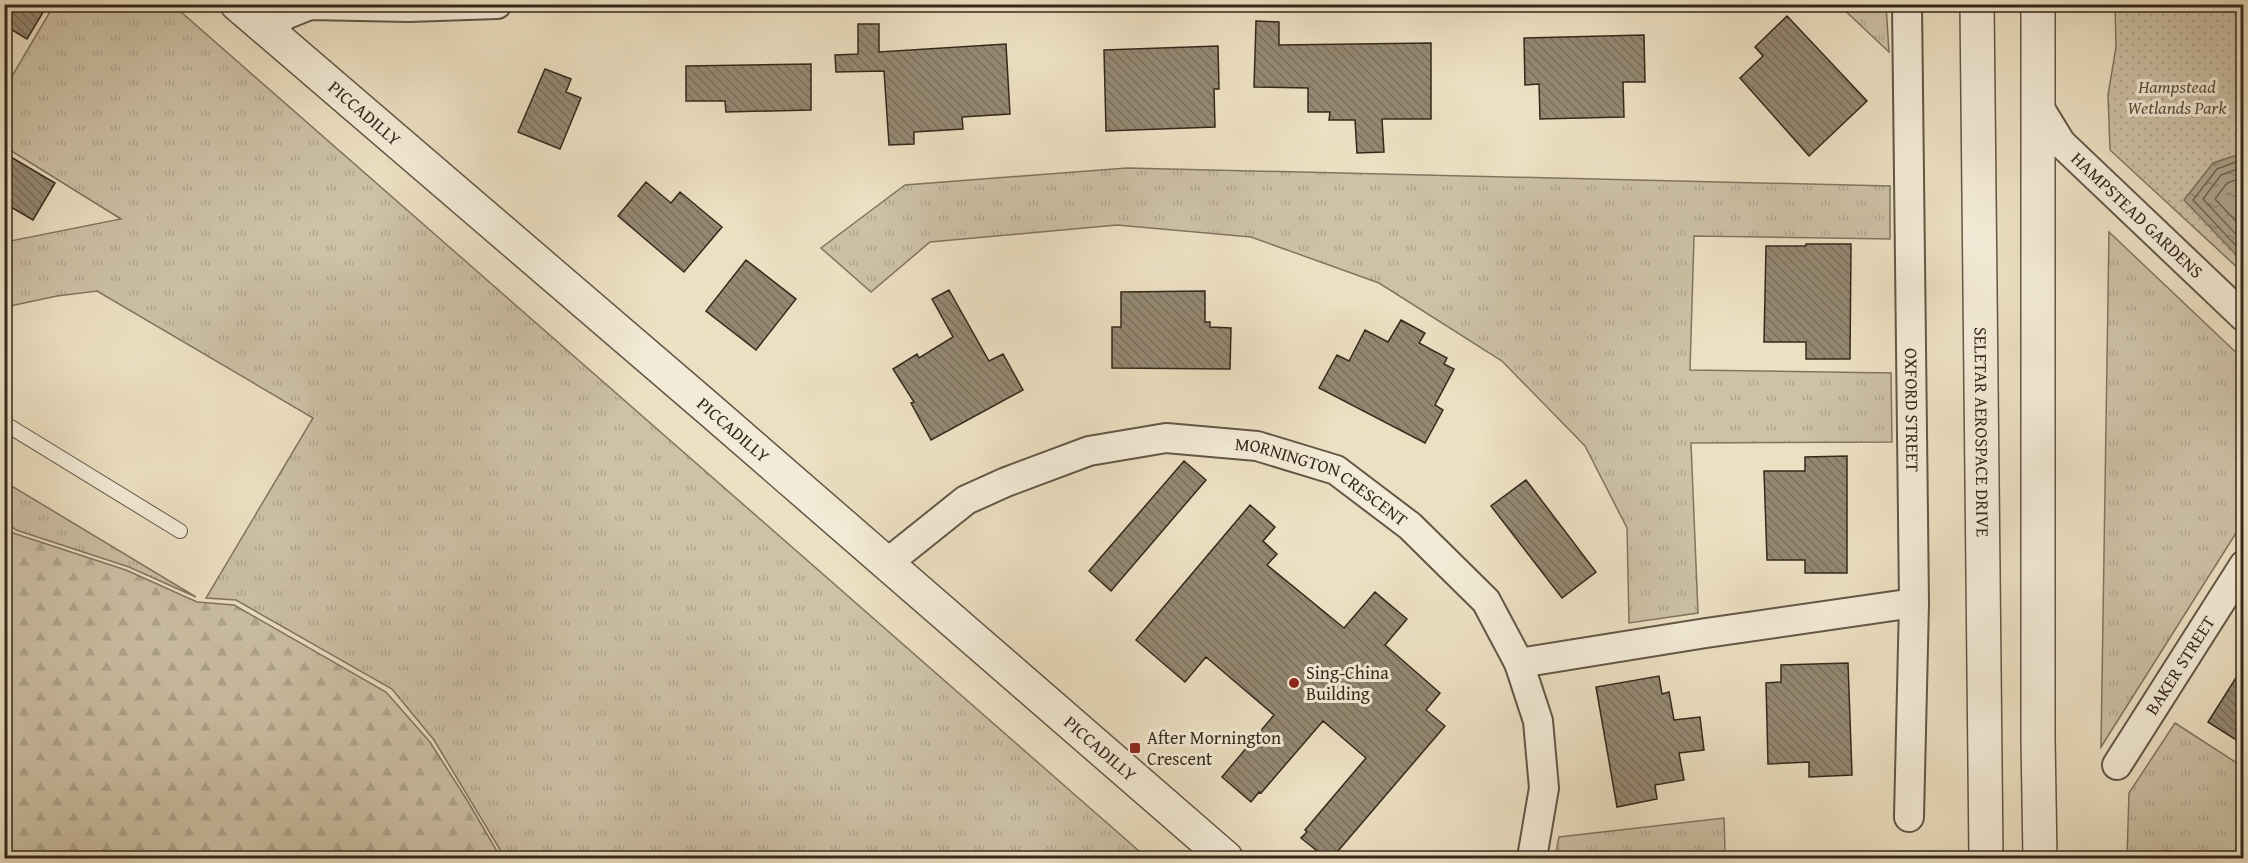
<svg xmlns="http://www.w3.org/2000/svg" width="2248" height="863" font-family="'Gentium Book Plus',serif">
  <defs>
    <pattern id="grass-tufts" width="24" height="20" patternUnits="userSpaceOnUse" patternTransform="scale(1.5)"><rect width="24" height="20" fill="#cdc1a6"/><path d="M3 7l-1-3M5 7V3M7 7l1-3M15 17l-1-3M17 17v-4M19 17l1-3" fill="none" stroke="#b1a68e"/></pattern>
    <pattern id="forest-firs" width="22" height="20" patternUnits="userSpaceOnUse" patternTransform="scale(1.5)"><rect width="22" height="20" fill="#cdc1a6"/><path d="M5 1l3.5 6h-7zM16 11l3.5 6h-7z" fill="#b1a68e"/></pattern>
    <pattern id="park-dots" width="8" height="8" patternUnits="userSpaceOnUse" patternTransform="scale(1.5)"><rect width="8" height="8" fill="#cdc1a6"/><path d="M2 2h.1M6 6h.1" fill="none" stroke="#b1a68e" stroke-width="1.8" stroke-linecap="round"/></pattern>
    <pattern id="water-ripples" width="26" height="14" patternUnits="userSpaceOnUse" patternTransform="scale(1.5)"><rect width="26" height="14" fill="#ada28a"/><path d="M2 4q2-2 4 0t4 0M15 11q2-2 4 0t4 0" fill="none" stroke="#8e8470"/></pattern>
    <pattern id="building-back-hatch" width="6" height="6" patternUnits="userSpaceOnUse" patternTransform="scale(1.5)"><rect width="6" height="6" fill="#948872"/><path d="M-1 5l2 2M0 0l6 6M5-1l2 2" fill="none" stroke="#7a6f5d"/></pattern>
  </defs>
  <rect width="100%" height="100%" fill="#ece0c2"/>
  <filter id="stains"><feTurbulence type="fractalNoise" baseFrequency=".00333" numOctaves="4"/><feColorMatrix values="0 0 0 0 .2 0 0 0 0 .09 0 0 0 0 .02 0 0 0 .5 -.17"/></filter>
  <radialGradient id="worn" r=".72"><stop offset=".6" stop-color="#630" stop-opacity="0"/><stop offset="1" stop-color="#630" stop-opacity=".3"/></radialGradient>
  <path fill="url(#grass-tufts)" stroke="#807561" stroke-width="1.5" d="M54,5H173L1147,858H505L434,740L392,689L236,600L206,598L313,418L97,291L57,296L5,307V242L121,219L5,147V88Z
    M1839,5H1886L1889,52Z
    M1127,168L1890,186V239L1694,236L1690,370L1891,373L1892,442L1691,443L1698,613L1629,623L1627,528L1585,446L1502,361L1379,283L1251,237L1117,225L930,242L871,292L821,248L905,185Z
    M2109,232L2243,359V522L2101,747Z
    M4,482H5L196,597L129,567L16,530L5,521Z
    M2175,723L2243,767V858H2127L2129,793Z
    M1724,818L1725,852L1823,858H1555L1559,837Z"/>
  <path fill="url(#forest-firs)" stroke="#807561" stroke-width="1.5" d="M4,527L13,533L126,570L197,602L234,605L386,692L430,742L467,800L501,858H5Z"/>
  <path fill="url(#park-dots)" stroke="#807561" stroke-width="1.5" d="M2115,5H2243V271L2240,270L2110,150L2108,95L2116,47Z"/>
  <path fill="url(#water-ripples)" stroke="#7d725e" stroke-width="1.5" d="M2243,153H2244L2243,262L2184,200L2213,163Z"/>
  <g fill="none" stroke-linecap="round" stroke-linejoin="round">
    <path stroke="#706653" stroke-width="1.5" d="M2244,159L2217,169L2193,200L2244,254
      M2244,167L2221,175L2203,199L2244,243
      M2244,177L2227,183L2215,199L2244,230"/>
  </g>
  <path fill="url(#building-back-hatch)" stroke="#34291c" stroke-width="1.5" d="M4,4H48L27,39L4,25Z
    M1787,16L1867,101L1809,156L1740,78L1763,56L1755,47Z
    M1256,21L1279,22V45L1431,43V119H1382L1384,152L1357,153L1355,120H1329L1330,112H1308V88L1254,87Z
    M858,24H879V52L1006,44L1010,114L962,117L963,129L914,132V144L889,145L884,71L836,72L835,55L858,54Z
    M1644,35L1645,82H1623L1624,117L1540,119L1539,84L1525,85L1524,38Z
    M1218,46L1219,89H1214L1215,127L1106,131L1104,50Z
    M811,64V110L726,112L725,101H686V66Z
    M545,69L571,79L566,92L581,98L560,149L518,132Z
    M4,153L55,183L33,220L4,203Z
    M646,182L671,203L680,192L722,227L684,272L618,216Z
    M1806,244H1851L1850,359H1806V342H1764L1766,246H1806Z
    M746,260L796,299L756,350L706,311Z
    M949,290L989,361L1003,354L1023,390L931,440L911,403L914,402L893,369L917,354L919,358L953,337L932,299Z
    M1205,291V322H1210V327L1231,328L1230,369L1112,368V327H1121V292Z
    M1401,320L1425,333L1419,343L1447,358L1444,364L1454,369L1435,405L1443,410L1425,443L1319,388L1337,355L1349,361L1365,330L1388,342Z
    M1847,456V573H1805V560H1767L1764,471H1805V457Z
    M1184,461L1206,480L1111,591L1089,571Z
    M1526,480L1596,572L1562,598L1491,506Z
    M1250,505L1275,527L1263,541L1277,554L1267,565L1344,628L1375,592L1407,619L1385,645L1440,693L1426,710L1445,726L1332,858H1326L1301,838L1307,832L1305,830L1366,758L1323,721L1261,793L1259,792L1251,802L1222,777L1274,715L1206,657L1185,682L1136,640Z
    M1848,663L1852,775L1809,777V762L1768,764L1766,683L1781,682V665Z
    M2244,665V745L2208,722Z
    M1659,676L1662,694L1669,692L1674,720L1700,717L1704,750L1679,753L1684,780L1655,785L1657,799L1617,807L1596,687Z"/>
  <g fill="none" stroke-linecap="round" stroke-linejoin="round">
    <g stroke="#625746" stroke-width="16">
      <path id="service" d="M4,423L180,531"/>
    </g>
    <g stroke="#625746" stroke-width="32">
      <g id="minor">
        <path id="s1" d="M1907,4L1914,603L1909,817"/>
        <path d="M268,31L285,15L310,5L409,7L497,4"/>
        <path id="s2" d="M2039,107L2061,143L2244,317"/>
        <path id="s3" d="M886,564L966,500L1006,482L1089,451L1166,438L1257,446L1336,470L1410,526L1486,601L1519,663L1538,721L1544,788L1532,858"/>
        <path d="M1519,663L1706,633L1914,603"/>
        <path id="s4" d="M2117,765L2244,565"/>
      </g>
    </g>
    <g stroke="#625746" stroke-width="36">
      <g id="tertiary">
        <path id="s5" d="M237,4L709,409L1226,858"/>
        <path id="s6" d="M1977,4L1986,858"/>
        <path d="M2038,4V738L2040,858"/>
      </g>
    </g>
    <use href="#service" stroke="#f3ebd7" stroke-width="14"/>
    <use href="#minor" stroke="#f3ebd7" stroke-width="28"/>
    <use href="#tertiary" stroke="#f3ebd7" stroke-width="33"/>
  </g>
  <g fill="#8f2418" stroke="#f3ebd7" stroke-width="2">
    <circle cx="1294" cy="683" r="6"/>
    <rect x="1129" y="742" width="12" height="12" rx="3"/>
  </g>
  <g text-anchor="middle" stroke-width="6" stroke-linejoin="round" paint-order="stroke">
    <g font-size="18" font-style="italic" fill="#5a4f3e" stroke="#f3ebd7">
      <text x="2177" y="93">Hampstead<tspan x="2177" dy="21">Wetlands Park</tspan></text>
    </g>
    <g font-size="18" fill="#34291c" stroke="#f3ebd7">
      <text dy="6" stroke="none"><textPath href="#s5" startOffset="168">PICCADILLY</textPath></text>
      <text dy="6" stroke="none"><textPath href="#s2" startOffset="147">HAMPSTEAD GARDENS</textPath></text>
      <text dy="6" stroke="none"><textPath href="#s1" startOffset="406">OXFORD STREET</textPath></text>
      <text dy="6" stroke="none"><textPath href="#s5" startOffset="654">PICCADILLY</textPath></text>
      <text dy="6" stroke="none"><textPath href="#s6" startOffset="428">SELETAR AEROSPACE DRIVE</textPath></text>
      <text dy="6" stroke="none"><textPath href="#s3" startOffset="478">MORNINGTON CRESCENT</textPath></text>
      <text dy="6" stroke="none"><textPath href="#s4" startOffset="118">BAKER STREET</textPath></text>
      <text dy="6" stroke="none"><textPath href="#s5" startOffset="1140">PICCADILLY</textPath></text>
    </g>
    <g font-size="18" fill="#34291c" stroke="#f3ebd7" text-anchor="start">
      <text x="1306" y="679">Sing-China<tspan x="1306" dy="21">Building</tspan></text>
      <text x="1147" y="744">After Mornington<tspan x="1147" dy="21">Crescent</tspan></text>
    </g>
  </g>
  <rect width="2248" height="863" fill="none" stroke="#ece0c2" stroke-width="24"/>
  <rect x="6" y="6" width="2236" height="851" fill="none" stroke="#34291c" stroke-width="3"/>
  <rect x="12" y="12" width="2224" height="839" fill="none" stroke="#34291c" stroke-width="1.5"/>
  <rect width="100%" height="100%" filter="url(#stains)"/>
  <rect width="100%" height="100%" fill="url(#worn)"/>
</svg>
